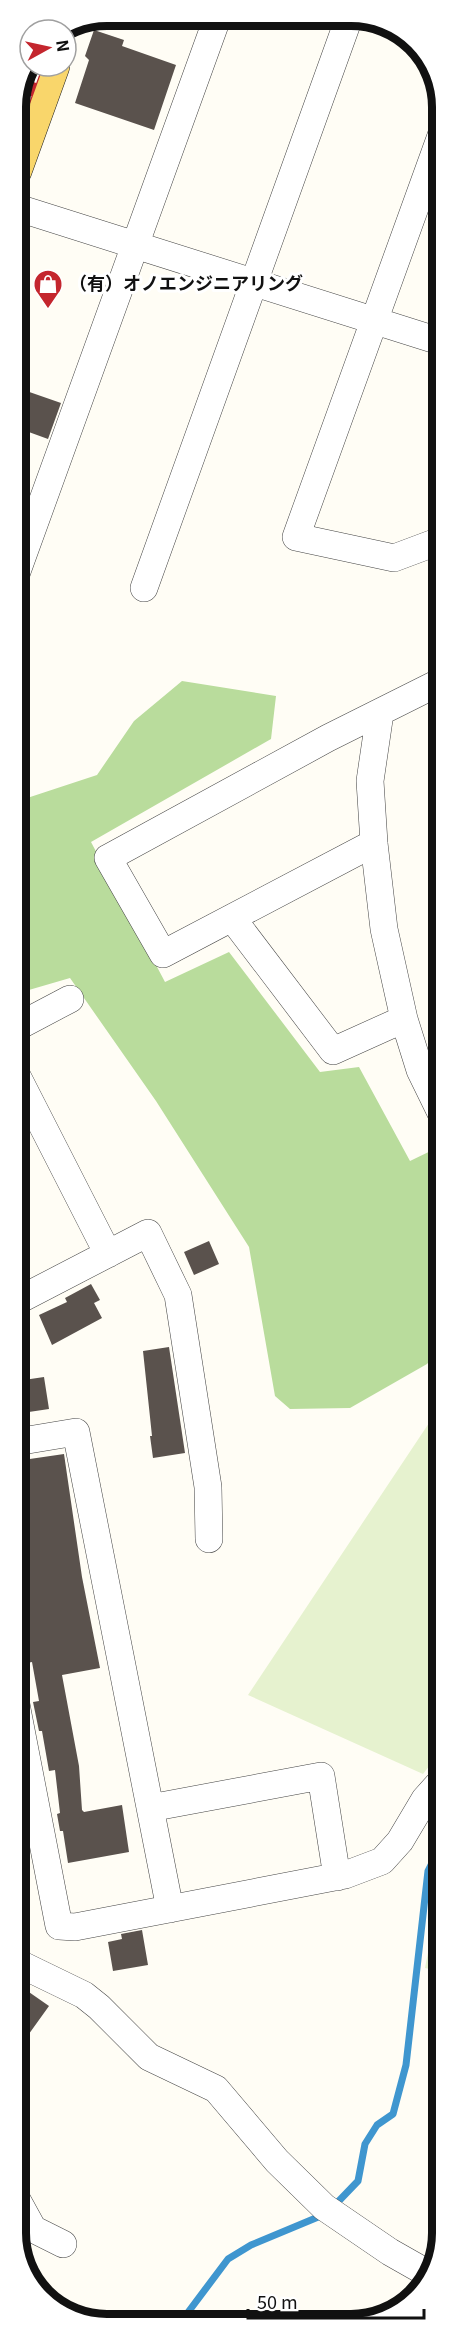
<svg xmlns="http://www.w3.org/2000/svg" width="458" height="2339" font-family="Georgia,'Noto Sans JP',serif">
  <rect width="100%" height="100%" fill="#fffdf5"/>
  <path fill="#b9dc9c" d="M182,681L276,696L271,739L91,842L165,982L229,952L320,1072L359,1067L410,1161L443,1145V1346L427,1364L350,1408L290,1409L275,1396L249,1247L156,1101L70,978L22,992L15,989V802L97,775L134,721Z"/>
  <path fill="#e6f2cf" d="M443,1402V1748L423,1774L248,1695Z
    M440,1891L443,1892V1972L425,1968Z"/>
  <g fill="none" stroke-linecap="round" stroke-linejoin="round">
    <path stroke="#3f96cf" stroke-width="7" d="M334,2206L358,2181L365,2144L377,2125L393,2114L406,2065L428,1871L443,1841
      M180,2323L228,2259L251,2245L323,2215"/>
  </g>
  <path fill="#5a524d" d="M94,30L124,40L122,46L176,65L154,130L75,103L89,60L85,56Z
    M15,387L61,403L48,439L15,427Z
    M209,1241L219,1264L194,1275L184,1252Z
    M91,1284L100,1300L94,1303L102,1318L52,1345L39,1315L67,1302L65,1298Z
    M169,1347L185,1453L153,1458L150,1436H152L143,1351Z
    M44,1377L49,1409L22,1413L17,1381Z
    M64,1454L82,1577L100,1668L62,1675L79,1766L82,1810L84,1812L122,1805L129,1852L68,1863L63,1831H60L57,1814L60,1813L55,1770L49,1771L42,1731H39L33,1702L39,1701L32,1662L27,1663L16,1612L25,1610L16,1560V1461Z
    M142,1930L148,1965L113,1971L108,1942L122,1939L121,1934Z
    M26,1990L49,2006L16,2052V2005Z"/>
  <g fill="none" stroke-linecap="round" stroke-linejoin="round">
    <g stroke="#444" stroke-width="28">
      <path id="minor" d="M442,133L296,537L394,558L442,540
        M15,207L442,342
        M15,577L218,16
        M144,588L349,18
        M380,713L370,781L374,843L384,929L404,1019L420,1070L443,1117
        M374,843L163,954L108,858L328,738L442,681
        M232,918L333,1051L404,1019
        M15,1028L70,999
        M15,1072L108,1254
        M15,1302L148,1233L178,1295L208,1487L209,1539
        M16,1442L76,1432L170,1909
        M16,1704L59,1926L75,1927L345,1875L382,1861L400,1841L425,1799L443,1779
        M150,1808L321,1776L337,1877
        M16,1962L84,1995L99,2007L149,2057L216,2089L277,2161L324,2207L390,2252L427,2273
        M16,2198L33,2229L63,2244"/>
    </g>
    <g stroke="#222" stroke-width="34">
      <path id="major" d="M15,171L53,66"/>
    </g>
    <use href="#minor" stroke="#fff" stroke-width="27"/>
    <use href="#major" stroke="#f9d66b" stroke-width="33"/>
    <g stroke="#c4262e" stroke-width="7">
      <path id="rail" d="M15,135L40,66"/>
    </g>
    <use href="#rail" stroke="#fff" stroke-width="4.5" stroke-dasharray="14" stroke-linecap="butt"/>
  </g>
  <defs>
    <g id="shop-pin" transform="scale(1.5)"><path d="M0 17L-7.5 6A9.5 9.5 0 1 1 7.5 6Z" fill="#c4262e" stroke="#fff"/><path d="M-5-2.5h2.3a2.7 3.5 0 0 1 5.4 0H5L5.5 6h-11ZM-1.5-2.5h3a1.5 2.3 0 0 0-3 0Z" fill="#fff"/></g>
  </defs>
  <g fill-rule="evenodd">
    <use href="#shop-pin" x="48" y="284"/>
  </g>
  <g text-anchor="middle" stroke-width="6" stroke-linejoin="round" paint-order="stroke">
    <g font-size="18" font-weight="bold" fill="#111" stroke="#fff" text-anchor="start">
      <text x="69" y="290">（有）オノエンジニアリング</text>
    </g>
  </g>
  <path d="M0 0H458V2339H0ZM107 26H351A81 81 0 0 1 432 107V2233A81 81 0 0 1 351 2314H107A81 81 0 0 1 26 2233V107A81 81 0 0 1 107 26Z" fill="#fff" fill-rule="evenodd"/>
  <path fill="none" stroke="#111" stroke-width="8" d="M107 26H351A81 81 0 0 1 432 107V2233A81 81 0 0 1 351 2314H107A81 81 0 0 1 26 2233V107A81 81 0 0 1 107 26Z"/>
  <g transform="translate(48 48) rotate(82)"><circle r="28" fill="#ffffff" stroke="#a0a0a0" stroke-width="1.5"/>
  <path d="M0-4.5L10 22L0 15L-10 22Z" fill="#c4262e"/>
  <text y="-9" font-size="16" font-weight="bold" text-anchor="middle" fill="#111111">N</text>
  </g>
  <path d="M248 2309v9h176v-9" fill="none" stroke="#111111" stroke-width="3"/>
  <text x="257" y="2309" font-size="18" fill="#111111" stroke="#ffffff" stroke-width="4.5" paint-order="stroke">50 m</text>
</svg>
